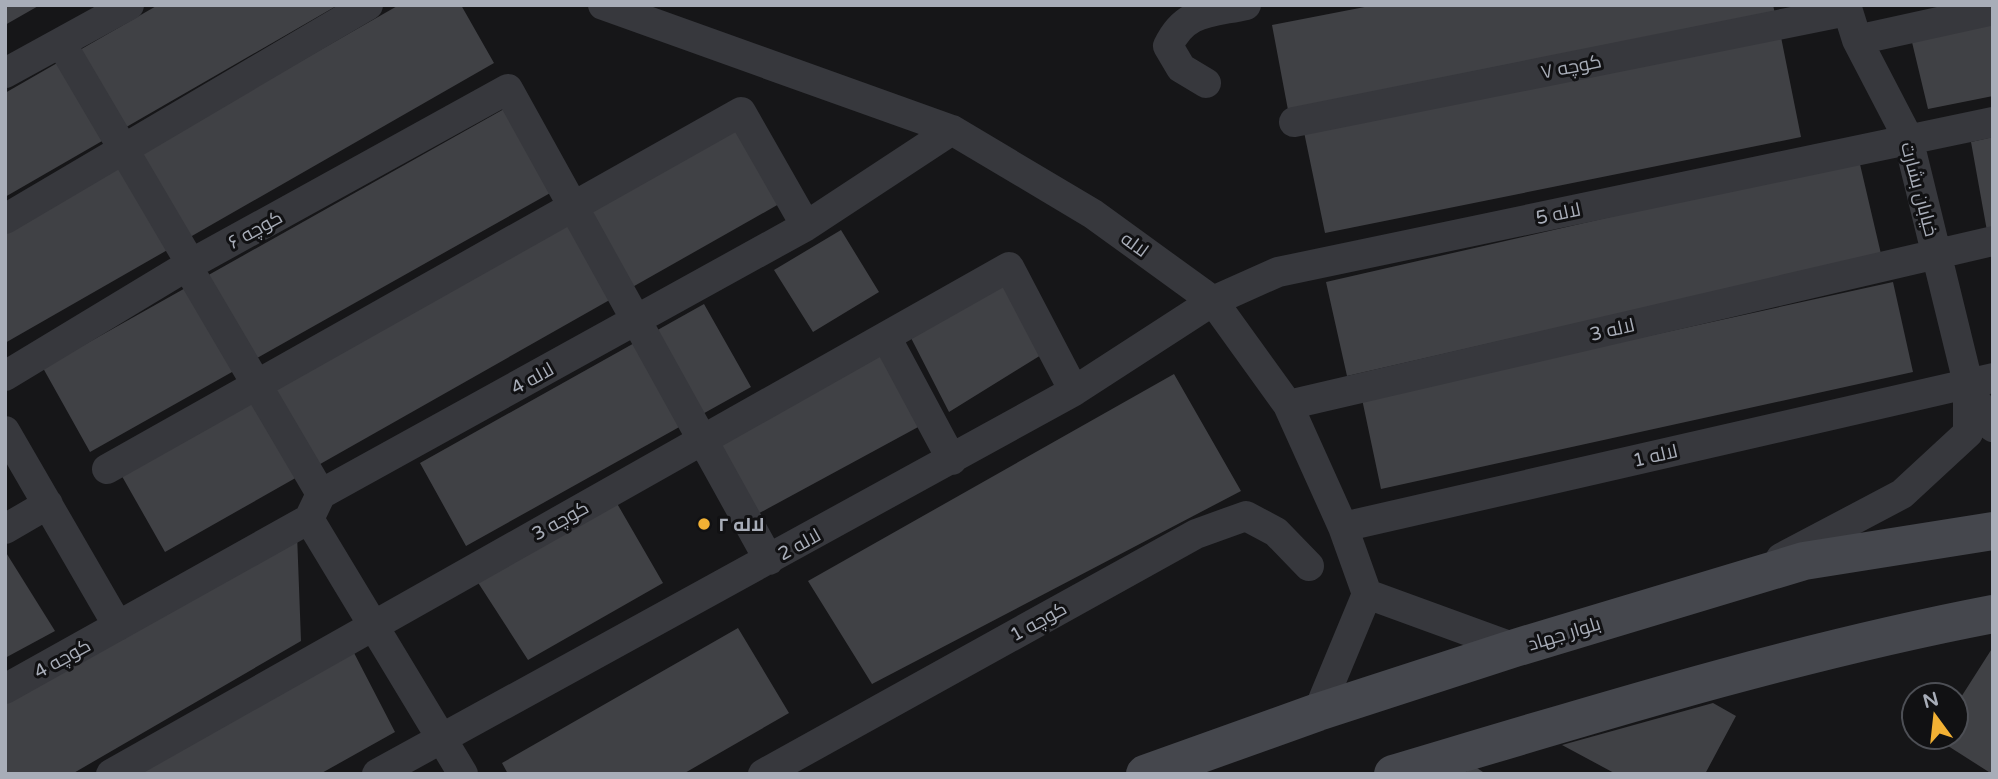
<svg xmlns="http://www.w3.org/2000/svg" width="1998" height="779" font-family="'Varela Round',Cairo,sans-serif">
  <rect width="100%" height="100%" fill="#161618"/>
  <path fill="#404145" d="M5,5H40L5,25Z
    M158,5H338L5,197V93Z
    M399,5H461L494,63L5,343V230Z
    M1375,5H1773L1776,18L1288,110L1272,25Z
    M1993,20V96L1928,109L1911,38Z
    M1781,37L1801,137L1325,233L1304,132Z
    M504,109L552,192L90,452L43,368Z
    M733,123L779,204L165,552L119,471Z
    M1993,137V230L1987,231L1971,142Z
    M1859,160L1881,254L1347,376L1326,282Z
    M841,230L879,292L813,332L774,270Z
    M1003,279L1046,352L949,412L910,336Z
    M1893,282L1913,372L1381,489L1362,399Z
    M704,304L751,387L466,546L420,463Z
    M875,343L920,426L754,516L715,441Z
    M1174,374L1241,491L872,684L808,581Z
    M615,500L663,583L528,660L477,581Z
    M297,534L301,641L72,774H5V704Z
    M5,551L55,631L5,658Z
    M738,628L789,713L683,774H508L502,763Z
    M1993,647V774H1992L1934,737H1956V705Z
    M352,649L395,732L320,774H131Z
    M1713,703L1736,716L1705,774H1616L1562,745Z
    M1471,764L1486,774H1465Z"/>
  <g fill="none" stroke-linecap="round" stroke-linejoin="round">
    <path stroke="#37383d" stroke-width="30" d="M603,5L952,130L1093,214L1213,301L1288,405L1343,527L1367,594
      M1846,5L1857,40L1908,138L1968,383L1986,421L1993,427
      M1857,40L1993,10
      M61,43L191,264
      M5,73L129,5
      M1206,83L1181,68L1168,46C1185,10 1210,13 1246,5
      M1294,122L1847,11
      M5,219L368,5
      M187,266L321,494
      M886,337L952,460
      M5,376L187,266L508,89L769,560
      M1288,405L1993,241
      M5,431L118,626
      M107,469L741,112L806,226
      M309,519L463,774
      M1343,527L1993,378
      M5,529L48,504
      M1781,558L1902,494L1968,433V391
      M1367,594L1515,648
      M5,689L309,519L321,494L806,226L952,130
      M1318,712L1367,594
      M111,774L1009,267L1074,391
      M377,774L1074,391L1213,301L1278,272L1993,122
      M763,774L1196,534L1246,516L1276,532L1309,566"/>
    <path stroke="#45474d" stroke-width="38" d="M1145,774L1318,712L1515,648L1804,561L1993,531
      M1393,774C1591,715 1790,653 1993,614"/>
  </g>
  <circle fill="#f2b134" stroke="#111113" stroke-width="2.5" cx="704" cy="524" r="7"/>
  <g text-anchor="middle" stroke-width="6" stroke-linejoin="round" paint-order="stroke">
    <g font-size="19" fill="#a8adb8" stroke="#111113">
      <text transform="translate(1571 66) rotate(-11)" y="7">کوچه ۷</text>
      <text transform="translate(1920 189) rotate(75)" y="7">خیابان بشارت</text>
      <text transform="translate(1558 213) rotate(-12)" y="7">لاله 5</text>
      <text transform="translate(255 229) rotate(-29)" y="7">کوچه ۶</text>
      <text transform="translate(1135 244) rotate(36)" y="7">لاله</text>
      <text transform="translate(1612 329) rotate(-13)" y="7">لاله 3</text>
      <text transform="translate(532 378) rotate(-29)" y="7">لاله 4</text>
      <text transform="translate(1655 455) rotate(-13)" y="7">لاله 1</text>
      <text transform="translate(560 520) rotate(-29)" y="7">کوچه 3</text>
      <text transform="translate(799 544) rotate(-29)" y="7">لاله 2</text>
      <text transform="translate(1038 621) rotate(-29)" y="7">کوچه 1</text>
      <text transform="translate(1564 633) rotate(-17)" y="7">بلوار جهاد</text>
      <text transform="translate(62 658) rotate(-29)" y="7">کوچه 4</text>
    </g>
    <g font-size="19" font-weight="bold" fill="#a8adb8" stroke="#111113" text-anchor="start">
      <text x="718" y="531">لاله ۲</text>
    </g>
  </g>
  <rect width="1998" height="779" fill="none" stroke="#a8adb8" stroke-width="14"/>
  <g transform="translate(1935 716) rotate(345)"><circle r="33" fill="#111113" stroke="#4d4f55" stroke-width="2"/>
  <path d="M0-5L12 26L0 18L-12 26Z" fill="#f2b134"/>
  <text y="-10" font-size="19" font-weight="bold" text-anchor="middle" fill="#a8adb8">N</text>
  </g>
</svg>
